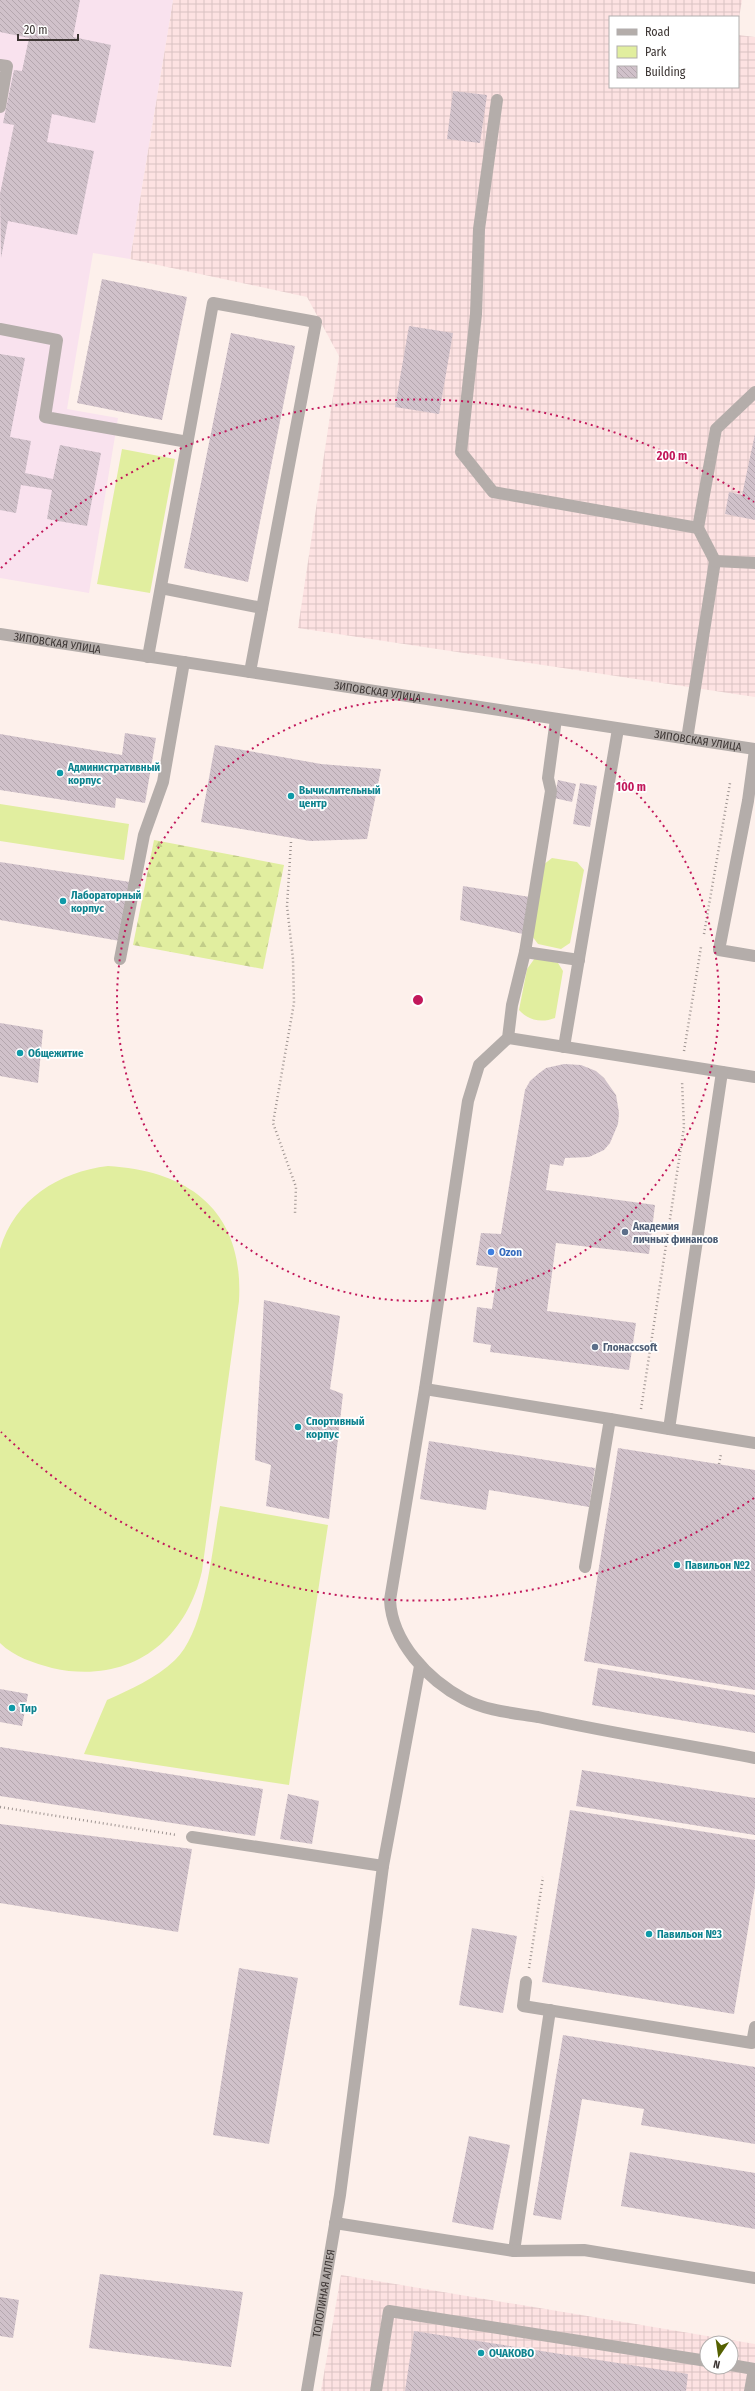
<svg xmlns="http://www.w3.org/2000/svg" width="755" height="2391" font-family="'Fira Sans Condensed',sans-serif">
  <defs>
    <pattern id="industrial-grid" width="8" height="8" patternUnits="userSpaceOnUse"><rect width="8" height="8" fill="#fde2e2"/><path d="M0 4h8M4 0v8" fill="none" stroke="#dac2c2"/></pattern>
    <pattern id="forest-firs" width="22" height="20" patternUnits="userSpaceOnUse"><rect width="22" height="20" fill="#e1ee9f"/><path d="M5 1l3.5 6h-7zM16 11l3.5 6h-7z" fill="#c2cd89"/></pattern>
    <pattern id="building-back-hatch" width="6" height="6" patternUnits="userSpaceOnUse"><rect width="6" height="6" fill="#d0c1ca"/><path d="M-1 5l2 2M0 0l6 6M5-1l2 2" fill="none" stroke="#b4a6ae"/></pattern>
  </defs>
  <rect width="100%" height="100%" fill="#fdf0eb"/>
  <path fill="url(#industrial-grid)" fill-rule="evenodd" d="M173,0H742L738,24V17H610V87H738V35L755,37V697L298,628L339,356L307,297L130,259Z
    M341,2275L755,2344V2391H321ZM707,2343H731V2367H707Z"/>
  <path fill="#f9e2ee" d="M0,0H173L130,259L93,253L67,409L118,418L89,593L0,578Z"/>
  <path fill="#e1ee9f" d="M122,449L175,459L150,593L97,584Z
    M0,804L129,824L124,860L0,841Z
    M552,858L577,862L584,870L570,943L561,949L538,944L532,936L543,865Z
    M535,958L558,963L563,971L555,1018C542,1023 529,1021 519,1010L527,969Z
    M108,1166C192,1171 244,1213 239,1301L202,1571C185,1644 127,1685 52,1668C34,1663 14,1657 0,1643V1249C15,1199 59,1172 108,1166Z
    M220,1506L328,1525L289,1785L84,1754L107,1700C131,1689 155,1679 175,1660C206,1631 212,1547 220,1506Z"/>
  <path fill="url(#forest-firs)" d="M154,840L284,865L263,969L133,945Z"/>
  <path fill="url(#building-back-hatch)" d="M0,0H80L73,37L111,45L95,123L52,114L47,142L94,151L77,235L8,221L1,258L0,194L14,125L3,123L14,70L22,71L29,38L0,32Z
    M453,91L487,95L480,143L447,139Z
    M102,279L187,297L162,420L77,403Z
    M409,326L453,333L439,414L395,407Z
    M231,333L295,346L248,582L184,568Z
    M0,354L25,358L10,437L31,441L25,473L53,479L60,445L101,453L87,526L47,519L52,490L21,485L16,513L0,510Z
    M755,434V520L725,514L729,492L742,495Z
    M125,733L156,738L145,803L116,798L115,808L0,790V734L122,755Z
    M215,745L321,764L381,769L367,839L310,841L201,822Z
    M558,780L576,784L572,802L554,798Z
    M580,783L597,786L590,827L573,824Z
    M0,862L130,882L120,941L0,920Z
    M463,886L530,897L523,934L460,920Z
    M0,1023L43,1030L38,1083L0,1076Z
    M564,1064L581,1065L596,1071L604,1078L616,1095L619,1113L618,1124L610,1143L604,1150L589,1157L565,1158L563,1166L550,1164L546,1190L655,1205L649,1254L556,1243L547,1311L636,1323L629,1370L490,1352L491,1345L473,1342L477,1307L492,1309L498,1268L476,1265L481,1233L501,1234L525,1090L530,1081L538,1074L546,1068Z
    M264,1300L340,1316L330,1389L343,1394L329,1519L266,1506L271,1465L255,1460Z
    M429,1441L595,1468L589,1507L489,1490L486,1510L420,1499Z
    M618,1448L755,1470V1690L584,1661Z
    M598,1668L755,1695V1733L592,1705Z
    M0,1689L28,1694L22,1726L0,1722Z
    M0,1747L263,1789L255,1836L0,1796Z
    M582,1770L755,1798V1835L576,1806Z
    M288,1794L319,1801L312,1844L280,1839Z
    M570,1810L755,1840V1887L734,2014L542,1982Z
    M0,1824L192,1849L178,1932L0,1903Z
    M472,1928L517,1936L503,2013L459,2005Z
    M239,1968L298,1978L269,2144L213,2135Z
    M563,2035L755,2067V2144L641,2125L644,2109L582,2099L561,2220L533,2215Z
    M469,2136L510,2145L493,2230L452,2222Z
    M630,2152L755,2173V2229L621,2206Z
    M100,2274L243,2292L231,2367L89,2348Z
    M0,2297L19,2300L13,2338L0,2336Z
    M414,2331L688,2374L686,2391H405Z"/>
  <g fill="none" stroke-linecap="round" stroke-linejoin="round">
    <path stroke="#9e9491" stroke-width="2.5" stroke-dasharray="1 3" stroke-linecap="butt" d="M291,842L287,906L293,959L294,1003L273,1123L296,1187L295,1213
      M704,934L730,783
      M684,1051L701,947
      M641,1409L684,1127L682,1081
      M719,1464L721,1454
      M0,1807L177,1835
      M529,1968L543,1877"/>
    <g stroke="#b4adaa" stroke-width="12">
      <path d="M0,65L7,66L0,107"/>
      <path d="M497,100L479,229L476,314L461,452L493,492L698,528L715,561L687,739"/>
      <path d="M0,329L57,340L45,417L188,442"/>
      <path d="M698,528L716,429L755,392"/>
      <path d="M715,561L755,563"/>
      <path d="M161,588L262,608"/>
      <path id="s1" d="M0,634L755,749"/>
      <path d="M148,657L213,303L316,322L250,672"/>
      <path d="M556,719L548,778L551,791L525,952L512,1005L508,1038L479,1065L468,1101L425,1389L390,1600C392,1642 428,1680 464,1699C486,1711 514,1713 538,1717C610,1733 682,1744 755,1758"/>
      <path d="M755,750L748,801L719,950L755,956"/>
      <path d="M525,952L579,960"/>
      <path d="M120,959L144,835L163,782L184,662"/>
      <path d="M508,1038L755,1077"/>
      <path d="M564,1047L618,729"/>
      <path d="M425,1389L610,1419"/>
      <path d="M669,1429L755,1443"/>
      <path d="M585,1567L610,1419L669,1429L722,1072"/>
      <path d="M192,1837L383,1866"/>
      <path d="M526,1982L523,2006L752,2043L755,2027"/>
      <path d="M335,2223L514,2251L550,2010"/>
      <path d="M514,2251L584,2250L755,2278"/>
      <path d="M731,2365L754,2369L750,2391"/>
      <path id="s2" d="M307,2391L340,2195L383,1866L420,1666"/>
      <path d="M376,2391L389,2311L707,2361"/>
    </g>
  </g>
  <g fill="none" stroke="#c2185b" stroke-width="2" stroke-dasharray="2 4">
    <circle cx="418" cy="1000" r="301"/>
    <path d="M754 1498A601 601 0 0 1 1 1432M1 568A601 601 0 0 1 754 502"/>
  </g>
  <g fill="#0f9aa8" stroke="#fff" stroke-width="1.5">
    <circle cx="60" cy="773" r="4"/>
    <circle cx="291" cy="796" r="4"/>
    <circle cx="63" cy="901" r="4"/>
    <circle cx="20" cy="1053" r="4"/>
    <circle cx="298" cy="1427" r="4"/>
    <circle cx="677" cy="1565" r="4"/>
    <circle cx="12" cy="1708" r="4"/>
    <circle cx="649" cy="1934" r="4"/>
    <circle cx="481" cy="2353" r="4"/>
  </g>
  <g fill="#5c6f8a" stroke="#fff" stroke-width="1.5">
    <circle cx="625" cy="1232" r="4"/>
    <circle cx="595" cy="1347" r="4"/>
  </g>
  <circle fill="#3f7fe0" stroke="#fff" stroke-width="1.5" cx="491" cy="1252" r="4"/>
  <g text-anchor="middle" stroke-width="3.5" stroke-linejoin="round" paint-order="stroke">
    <g font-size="11" fill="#3c3533" stroke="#fff">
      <text dy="4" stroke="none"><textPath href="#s1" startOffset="58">ЗИПОВСКАЯ УЛИЦА</textPath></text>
      <text dy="4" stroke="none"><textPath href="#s1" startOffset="382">ЗИПОВСКАЯ УЛИЦА</textPath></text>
      <text dy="4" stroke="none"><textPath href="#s1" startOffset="706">ЗИПОВСКАЯ УЛИЦА</textPath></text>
      <text dy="4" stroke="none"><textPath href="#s2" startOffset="99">ТОПОЛИНАЯ АЛЛЕЯ</textPath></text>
    </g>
    <g font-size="11" font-weight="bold" fill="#0d838f" stroke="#fff" text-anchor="start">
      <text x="68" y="771">Административный<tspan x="68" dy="13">корпус</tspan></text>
      <text x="299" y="794">Вычислительный<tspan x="299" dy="13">центр</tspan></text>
      <text x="71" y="899">Лабораторный<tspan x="71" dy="13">корпус</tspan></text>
      <text x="28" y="1057">Общежитие</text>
      <text x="306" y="1425">Спортивный<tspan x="306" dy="13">корпус</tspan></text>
      <text x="685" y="1569">Павильон №2</text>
      <text x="20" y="1712">Тир</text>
      <text x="657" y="1938">Павильон №3</text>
      <text x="489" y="2357">ОЧАКОВО</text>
    </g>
    <g font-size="11" font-weight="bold" fill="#4e5e75" stroke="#fff" text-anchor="start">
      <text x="633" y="1230">Академия<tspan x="633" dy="13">личных финансов</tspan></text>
      <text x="603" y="1351">Глонассsoft</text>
    </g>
    <g font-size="11" font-weight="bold" fill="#366cbe" stroke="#fff" text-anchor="start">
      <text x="499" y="1256">Ozon</text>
    </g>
  </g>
  <circle cx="418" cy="1000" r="6" fill="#c2185b" stroke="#fff" stroke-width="2"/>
  <g font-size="12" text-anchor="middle" font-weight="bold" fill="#c2185b" stroke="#fff" stroke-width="3.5" stroke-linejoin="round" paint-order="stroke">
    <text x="672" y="460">200 m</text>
    <text x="631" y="791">100 m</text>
  </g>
  <rect x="609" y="16" width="130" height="72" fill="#ffffff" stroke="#b1aead"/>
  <rect x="617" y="29" width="20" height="6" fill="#b4adaa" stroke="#b1aead"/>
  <text x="645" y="36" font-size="12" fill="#3c3533">Road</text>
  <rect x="617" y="46" width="20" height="12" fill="#e1ee9f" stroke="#b1aead"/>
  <text x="645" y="56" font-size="12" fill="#3c3533">Park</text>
  <rect x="617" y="66" width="20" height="12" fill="url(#building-back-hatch)" stroke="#b1aead"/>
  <text x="645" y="76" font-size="12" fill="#3c3533">Building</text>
  <g transform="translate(719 2355) rotate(193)"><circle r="19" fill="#ffffff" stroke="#b1aead"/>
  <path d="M0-3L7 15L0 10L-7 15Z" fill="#556101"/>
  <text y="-6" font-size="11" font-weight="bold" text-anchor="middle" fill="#3c3533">N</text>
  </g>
  <path d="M18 34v6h60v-6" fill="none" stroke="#3c3533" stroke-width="2"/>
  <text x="24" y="34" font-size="12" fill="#3c3533" stroke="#ffffff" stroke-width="3" paint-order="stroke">20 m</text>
</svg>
